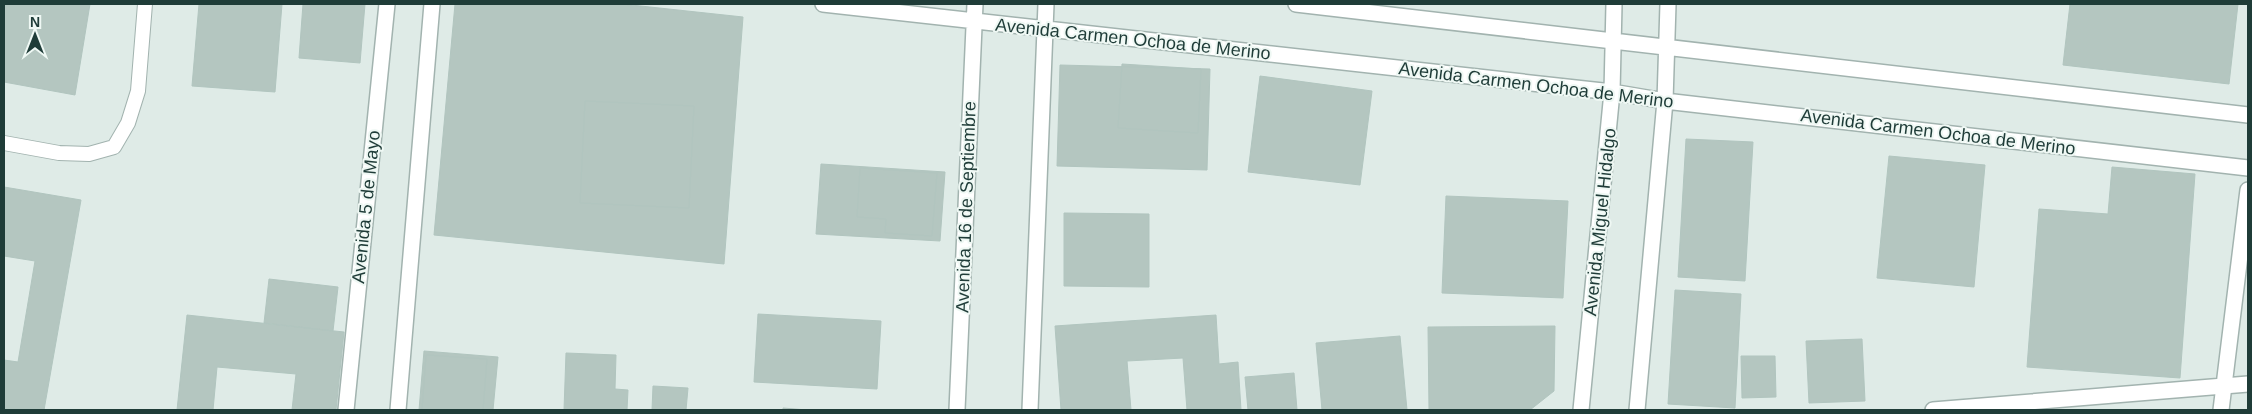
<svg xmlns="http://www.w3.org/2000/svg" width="2252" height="414" font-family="Arial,sans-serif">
  <rect width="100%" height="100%" fill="#dfebe7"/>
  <path fill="#b4c6c0" stroke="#b1c5bf" d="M4,4H90L75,95L4,82Z
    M199,4H282L275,92L192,86Z
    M303,4H365L360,63L299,58Z
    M455,4H622L743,17L724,264L434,235Z
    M2070,4H2238L2229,84L2063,65Z
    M1122,64L1201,69L1198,133L1118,128Z
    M1060,65L1210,69L1207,170L1057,166Z
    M1260,76L1372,91L1360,185L1248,172Z
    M585,101L694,106L689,208L580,203Z
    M1686,139L1753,142L1745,281L1678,277Z
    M1889,156L1985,165L1974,287L1877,278Z
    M821,164L945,172L940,241L816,234Z
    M2112,167L2195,174L2180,378L2027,367L2039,209L2108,214Z
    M860,168L937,173L932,236L885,233L886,219L857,217Z
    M4,187L81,200L44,410H4V360L18,362L35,261L4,256Z
    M1446,196L1568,201L1563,298L1442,293Z
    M1064,213L1149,214V287L1064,286Z
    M269,279L338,287L333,331L264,323Z
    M1675,290L1741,294L1735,408L1668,404Z
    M758,314L881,321L877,389L754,382Z
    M187,315L344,332L336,410H292L296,374L217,367L213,410H177Z
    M1216,315L1219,364L1238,362L1241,410H1187L1183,358L1127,361L1131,410H1061L1055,326Z
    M1555,326L1554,391L1530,410H1429L1428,327Z
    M1400,336L1407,410H1322L1316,343Z
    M1862,339L1865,401L1809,403L1806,341Z
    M424,351L498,357L493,410H419Z
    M566,353L616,355L615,389L628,390L627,410H564Z
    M426,355L487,359L483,410H422Z
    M1741,356H1775L1776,397L1742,398Z
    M1294,373L1297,410H1248L1245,377Z
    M653,386L688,388L686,410H652Z
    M783,408L807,410H783Z"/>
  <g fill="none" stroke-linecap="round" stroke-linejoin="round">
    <g stroke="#a2b3af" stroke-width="16">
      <path id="lane" d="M4,143L59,153L89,154L114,147L128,123L138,91L145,4"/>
    </g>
    <g stroke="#a2b3af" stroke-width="18">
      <path id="street" d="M823,4L1612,92L1665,101L2248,168
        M1296,4L2248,115
        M346,410L387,4
        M398,410L432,4
        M957,410L975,4
        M1030,410L1046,4
        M1581,410L1612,92L1614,4
        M1637,410L1665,101L1668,4
        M1933,410L2248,384
        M2221,410L2248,190"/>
    </g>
    <use href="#lane" stroke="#fff" stroke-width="14"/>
    <use href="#street" stroke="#fff" stroke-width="15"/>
  </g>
  <g text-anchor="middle" stroke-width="4" stroke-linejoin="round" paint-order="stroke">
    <g font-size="18" fill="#1f3c38" stroke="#eff8f4">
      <text transform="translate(1133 39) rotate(6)" y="6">Avenida Carmen Ochoa de Merino</text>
      <text transform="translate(1536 85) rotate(7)" y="6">Avenida Carmen Ochoa de Merino</text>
      <text transform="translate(1938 132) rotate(7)" y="6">Avenida Carmen Ochoa de Merino</text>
      <text transform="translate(366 207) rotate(-84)" y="6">Avenida 5 de Mayo</text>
      <text transform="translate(966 207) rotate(-88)" y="6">Avenida 16 de Septiembre</text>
      <text transform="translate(1600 222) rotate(-84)" y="6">Avenida Miguel Hidalgo</text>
    </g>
  </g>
  <rect width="2252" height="414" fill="none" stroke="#1f3c38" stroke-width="10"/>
  <g transform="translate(35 35)" stroke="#eff8f4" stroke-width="4" paint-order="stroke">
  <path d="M0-4L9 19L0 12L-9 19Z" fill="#1f3c38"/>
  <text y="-8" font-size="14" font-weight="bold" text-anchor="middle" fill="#1f3c38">N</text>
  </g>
</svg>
